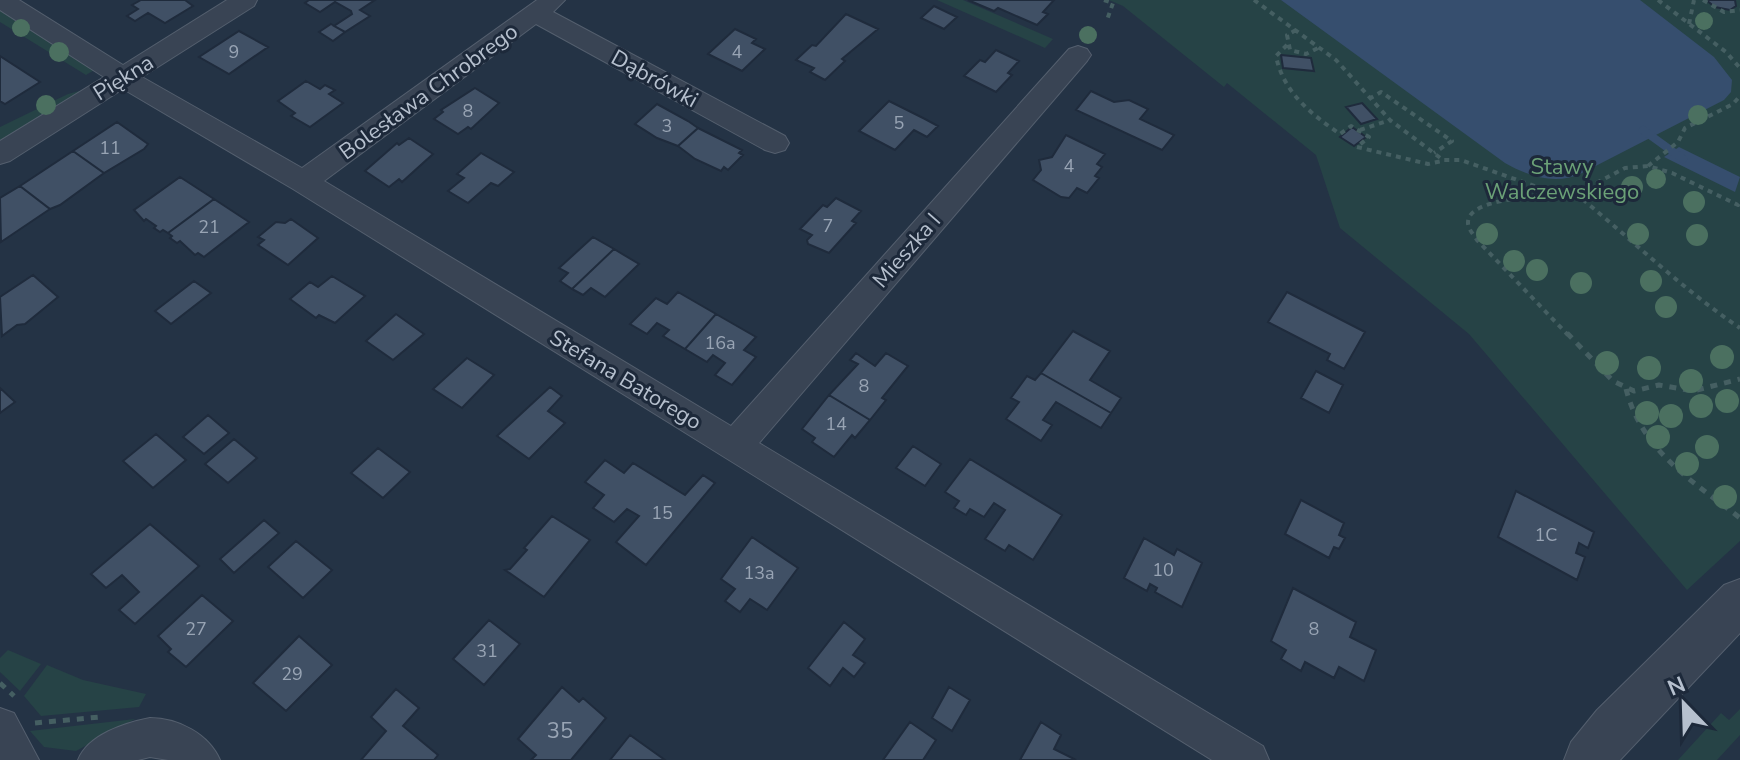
<svg xmlns="http://www.w3.org/2000/svg" width="1740" height="760" font-family="'Nunito Sans',sans-serif">
  <rect width="100%" height="100%" fill="#243345"/>
  <path fill="#264346" d="M937,0H963L1053,39L1045,48Z
    M1109,0H1740V541L1687,590L1469,334L1340,228L1316,155L1227,83L1224,87L1123,6Z
    M0,10L96,69L86,75L0,22Z
    M83,90L85,91L0,143V127L68,94Z
    M8,650L41,664L20,691L0,672V658Z
    M47,665L83,680L146,694L139,707L41,716L24,696Z
    M1740,709V735L1717,760H1678L1721,713L1729,720Z
    M135,719L76,751L44,747L30,731Z"/>
  <path fill="#364e6e" d="M1281,0H1640L1714,57L1732,80L1731,92L1724,100L1580,174C1555,185 1528,176 1505,163Z
    M1679,147L1740,177L1735,192L1664,157Z"/>
  <g fill="none" stroke-linecap="round" stroke-linejoin="round">
    <path stroke="#364e6e" stroke-width="8" d="M1643,130L1683,159"/>
  </g>
  <path fill="#405065" stroke="#1f2b3c" stroke-width="2" d="M141,0H185L193,6L165,23L148,13L135,21L127,16L138,9L132,5Z
    M309,0H375L360,10L370,16L345,32L334,26L352,14L351,11L335,2L320,12L305,3Z
    M968,0H1054L1043,12L1048,14L1037,25L998,8L994,11Z
    M1735,0L1736,6L1730,10L1715,7L1706,0Z
    M934,6L957,17L944,29L921,18Z
    M846,14L878,29L842,59L845,61L825,80L810,72L814,68L796,60L812,45L816,46Z
    M331,24L345,32L333,41L319,32Z
    M735,29L756,39L752,43L765,49L742,71L708,54Z
    M239,31L268,47L229,74L199,57Z
    M996,50L1019,61L1008,73L1012,75L996,92L964,76L980,60L985,62Z
    M1281,55L1311,58L1314,71L1283,68Z
    M0,56L40,82L5,104L0,101Z
    M306,81L320,89L325,85L335,90L329,94L343,103L310,127L291,116L295,113L278,101Z
    M475,88L499,103L471,129L468,127L458,134L434,119L443,112L441,110Z
    M1091,91L1114,102L1129,100L1148,109L1140,119L1174,135L1162,150L1076,110Z
    M889,101L925,119L938,126L927,137L914,130L895,150L859,131Z
    M1362,103L1377,119L1361,124L1346,107Z
    M657,104L688,121L698,128L678,146L657,138L635,124Z
    M117,122L148,144L144,149L104,173L73,151Z
    M1352,127L1366,137L1354,146L1340,137Z
    M698,128L742,150L739,153L743,155L728,170L724,167L721,171L695,159L678,146Z
    M1066,135L1105,154L1097,164L1102,167L1095,176L1099,178L1087,193L1077,188L1069,198L1061,197L1033,180L1041,170L1039,160L1052,157Z
    M409,138L433,154L402,182L399,179L389,187L365,171L397,143L399,145Z
    M73,151L104,173L60,205L50,209L20,186Z
    M481,153L514,172L498,186L491,183L468,203L448,191L464,178L457,174Z
    M180,177L214,199L168,233L163,230L160,232L154,228L156,226L146,219L144,221L134,210Z
    M20,186L50,209L1,242L0,198Z
    M836,198L861,211L852,221L856,223L829,253L808,244L807,240L812,235L800,229L823,205L827,207Z
    M214,199L249,222L204,257L198,253L195,255L180,241L177,243L170,238L172,236L168,233Z
    M291,219L318,238L288,265L258,245L264,240L258,237L276,222L285,223Z
    M593,237L614,249L572,289L560,281L568,273L559,268Z
    M614,249L639,264L605,297L591,288L583,295L572,289Z
    M33,275L58,297L25,324L17,325L2,336L0,297Z
    M332,276L365,296L335,323L319,315L316,318L290,299L310,282L318,287Z
    M194,281L211,293L171,324L155,311Z
    M678,292L716,314L685,349L663,336L669,330L657,323L647,334L630,324L656,298L667,304Z
    M1287,292L1365,332L1344,369L1327,360L1330,354L1268,322Z
    M396,314L424,334L393,360L366,341Z
    M716,314L756,337L744,350L756,357L732,385L715,375L725,363L713,355L707,362L685,349Z
    M1073,331L1110,351L1090,380L1121,398L1111,413L1041,373Z
    M856,353L875,366L886,353L908,366L882,398L886,400L870,420L829,395L858,364L850,360Z
    M467,358L494,375L462,408L433,389Z
    M1316,371L1343,385L1329,413L1301,398Z
    M1041,373L1111,413L1101,428L1056,402L1043,420L1052,425L1041,441L1006,419L1019,402L1011,398L1027,376L1035,380Z
    M550,387L562,396L548,411L565,423L529,459L497,436Z
    M0,388L15,402L0,413Z
    M829,395L870,420L855,438L852,435L834,457L812,442L815,438L802,429Z
    M208,415L229,433L204,454L183,437Z
    M156,434L186,460L153,488L123,461Z
    M234,439L257,458L228,483L205,464Z
    M913,446L941,464L925,486L896,468Z
    M378,448L410,472L383,498L351,473Z
    M970,459L1062,515L1033,560L1009,545L1005,551L985,539L1005,510L994,503L984,517L970,509L966,515L954,508L959,501L945,492Z
    M605,460L624,473L633,463L685,495L703,475L715,483L646,565L616,542L639,516L627,509L614,522L593,508L604,495L585,482Z
    M1516,491L1594,532L1588,548L1579,543L1576,553L1585,557L1577,580L1498,537Z
    M1301,500L1344,523L1339,535L1345,538L1339,549L1334,547L1329,558L1285,534Z
    M552,516L590,540L544,597L505,570L510,569L527,550L524,548Z
    M264,520L279,533L234,573L220,559Z
    M150,524L199,566L135,624L119,610L139,592L122,575L106,588L91,574Z
    M752,537L798,568L767,610L750,599L740,612L725,601L735,589L721,579Z
    M1144,538L1174,555L1177,549L1202,563L1182,607L1155,592L1157,588L1150,584L1147,591L1124,578Z
    M296,541L332,570L303,598L268,567Z
    M1293,588L1356,622L1350,637L1376,650L1364,681L1339,667L1334,678L1305,662L1301,671L1281,659L1286,650L1271,641Z
    M202,595L233,621L186,667L168,652L171,649L158,636Z
    M489,620L520,644L484,685L453,659Z
    M844,622L865,639L853,655L865,663L854,677L843,668L830,686L808,668Z
    M299,636L332,665L286,711L253,683Z
    M562,687L579,702L583,698L606,718L571,760H531L536,755L518,739Z
    M949,687L970,700L952,731L932,718Z
    M396,689L419,708L403,726L438,755L434,760H361L386,731L371,717Z
    M910,722L936,740L923,760H883Z
    M1041,722L1061,735L1054,749L1076,760H1020Z
    M630,735L665,760H610Z"/>
  <g fill="none" stroke-linecap="round" stroke-linejoin="round">
    <g stroke="#545f6e" stroke-width="2">
      <path id="minor" d="M0,0H19L123,65L227,0H257L254,6L142,77L302,168L537,0H565L553,12L785,136L789,143L785,150L775,153L765,150L536,24L324,181L731,426L1069,49L1078,46L1087,49L1091,55L1087,61L759,443L1263,746L1269,760H1212L293,189L123,89L10,161L0,164V141L104,77L0,10Z
        M0,708L14,713L39,760H0Z
        M150,718C178,718 209,734 220,760H168L150,757L138,760H78C88,735 124,723 150,718Z"/>
    </g>
    <g stroke="#545f6e" stroke-width="2">
      <path id="tertiary" d="M1740,579V633L1620,760H1564L1571,742L1597,710L1724,585Z"/>
    </g>
    <path stroke="#455f62" stroke-width="4" stroke-dasharray="5 5" stroke-linecap="butt" d="M1104,0L1113,3L1107,20
      M1254,0L1336,60L1390,120L1443,160H1461L1557,194L1585,189L1625,168L1648,166L1672,173L1738,205L1740,201
      M1658,0L1726,52L1740,68
      M1703,0L1724,12L1740,10
      M1689,24L1694,0
      M1296,30L1287,35L1290,50L1306,54L1320,47
      M1287,45L1276,56C1283,92 1311,114 1340,134L1351,126L1369,137L1357,147
      M1369,99L1381,92L1452,141L1434,153
      M1360,130L1390,120
      M1357,147L1428,164L1442,161
      M1648,166L1678,142L1685,128L1733,104L1740,96
      M1575,193C1630,238 1681,288 1740,328
      M1551,195C1533,197 1467,199 1468,223C1468,229 1474,235 1477,240L1568,335"/>
    <path stroke="#455f62" stroke-width="5" stroke-dasharray="7 7" stroke-linecap="butt" d="M1567,333L1613,381L1634,391L1659,385L1693,391L1740,379
      M1626,389C1642,451 1692,481 1740,518
      M0,683L14,696
      M35,723L100,717"/>
    <use href="#minor" fill="#394454" fill-rule="evenodd"/>
    <use href="#tertiary" fill="#394454" fill-rule="evenodd"/>
  </g>
  <g fill="#4b7060">
    <circle cx="1704" cy="21" r="9"/>
    <circle cx="21" cy="28" r="9"/>
    <circle cx="1088" cy="35" r="9"/>
    <circle cx="59" cy="52" r="10"/>
    <circle cx="46" cy="105" r="10"/>
    <circle cx="1698" cy="115" r="10"/>
    <circle cx="1656" cy="179" r="10"/>
    <circle cx="1632" cy="187" r="11"/>
    <circle cx="1694" cy="202" r="11"/>
    <circle cx="1487" cy="234" r="11"/>
    <circle cx="1638" cy="234" r="11"/>
    <circle cx="1697" cy="235" r="11"/>
    <circle cx="1514" cy="261" r="11"/>
    <circle cx="1537" cy="270" r="11"/>
    <circle cx="1651" cy="281" r="11"/>
    <circle cx="1581" cy="283" r="11"/>
    <circle cx="1666" cy="307" r="11"/>
    <circle cx="1722" cy="357" r="12"/>
    <circle cx="1607" cy="363" r="12"/>
    <circle cx="1649" cy="368" r="12"/>
    <circle cx="1691" cy="381" r="12"/>
    <circle cx="1727" cy="401" r="12"/>
    <circle cx="1701" cy="406" r="12"/>
    <circle cx="1647" cy="413" r="12"/>
    <circle cx="1671" cy="416" r="12"/>
    <circle cx="1658" cy="437" r="12"/>
    <circle cx="1707" cy="447" r="12"/>
    <circle cx="1687" cy="464" r="12"/>
    <circle cx="1725" cy="497" r="12"/>
  </g>
  <g text-anchor="middle" stroke-width="6" stroke-linejoin="round" paint-order="stroke">
    <g font-size="18" fill="#98a4b4">
      <text x="234" y="58">9</text>
      <text x="737" y="58">4</text>
      <text x="468" y="117">8</text>
      <text x="899" y="129">5</text>
      <text x="667" y="132">3</text>
      <text x="110" y="154">11</text>
      <text x="1069" y="172">4</text>
      <text x="828" y="232">7</text>
      <text x="209" y="233">21</text>
      <text x="720" y="349">16a</text>
      <text x="864" y="392">8</text>
      <text x="836" y="430">14</text>
      <text x="662" y="519">15</text>
      <text x="1546" y="541">1C</text>
      <text x="1163" y="576">10</text>
      <text x="759" y="579">13a</text>
      <text x="196" y="635">27</text>
      <text x="1314" y="635">8</text>
      <text x="487" y="657">31</text>
      <text x="292" y="680">29</text>
    </g>
    <g font-size="22" fill="#b6c0ce" stroke="#1d293a">
      <text transform="translate(123 77) rotate(-32)" y="8">Piękna</text>
      <text transform="translate(655 78) rotate(29)" y="8">Dąbrówki</text>
      <text transform="translate(428 91) rotate(-36)" y="8">Bolesława Chrobrego</text>
      <text transform="translate(906 250) rotate(-49)" y="8">Mieszka I</text>
      <text transform="translate(626 379) rotate(31)" y="8">Stefana Batorego</text>
    </g>
    <g font-size="22" fill="#6ba177" stroke="#1d293a">
      <text x="1562" y="174">Stawy<tspan x="1562" dy="25">Walczewskiego</tspan></text>
    </g>
    <g font-size="22" fill="#98a4b4">
      <text x="560" y="738">35</text>
    </g>
  </g>
  <g transform="translate(1684 704) rotate(337)" stroke="#1d293a" stroke-width="6" paint-order="stroke">
  <path d="M0-6L14 30L0 20L-14 30Z" fill="#b6c0ce"/>
  <text y="-12" font-size="22" font-weight="bold" text-anchor="middle" fill="#b6c0ce">N</text>
  </g>
</svg>
